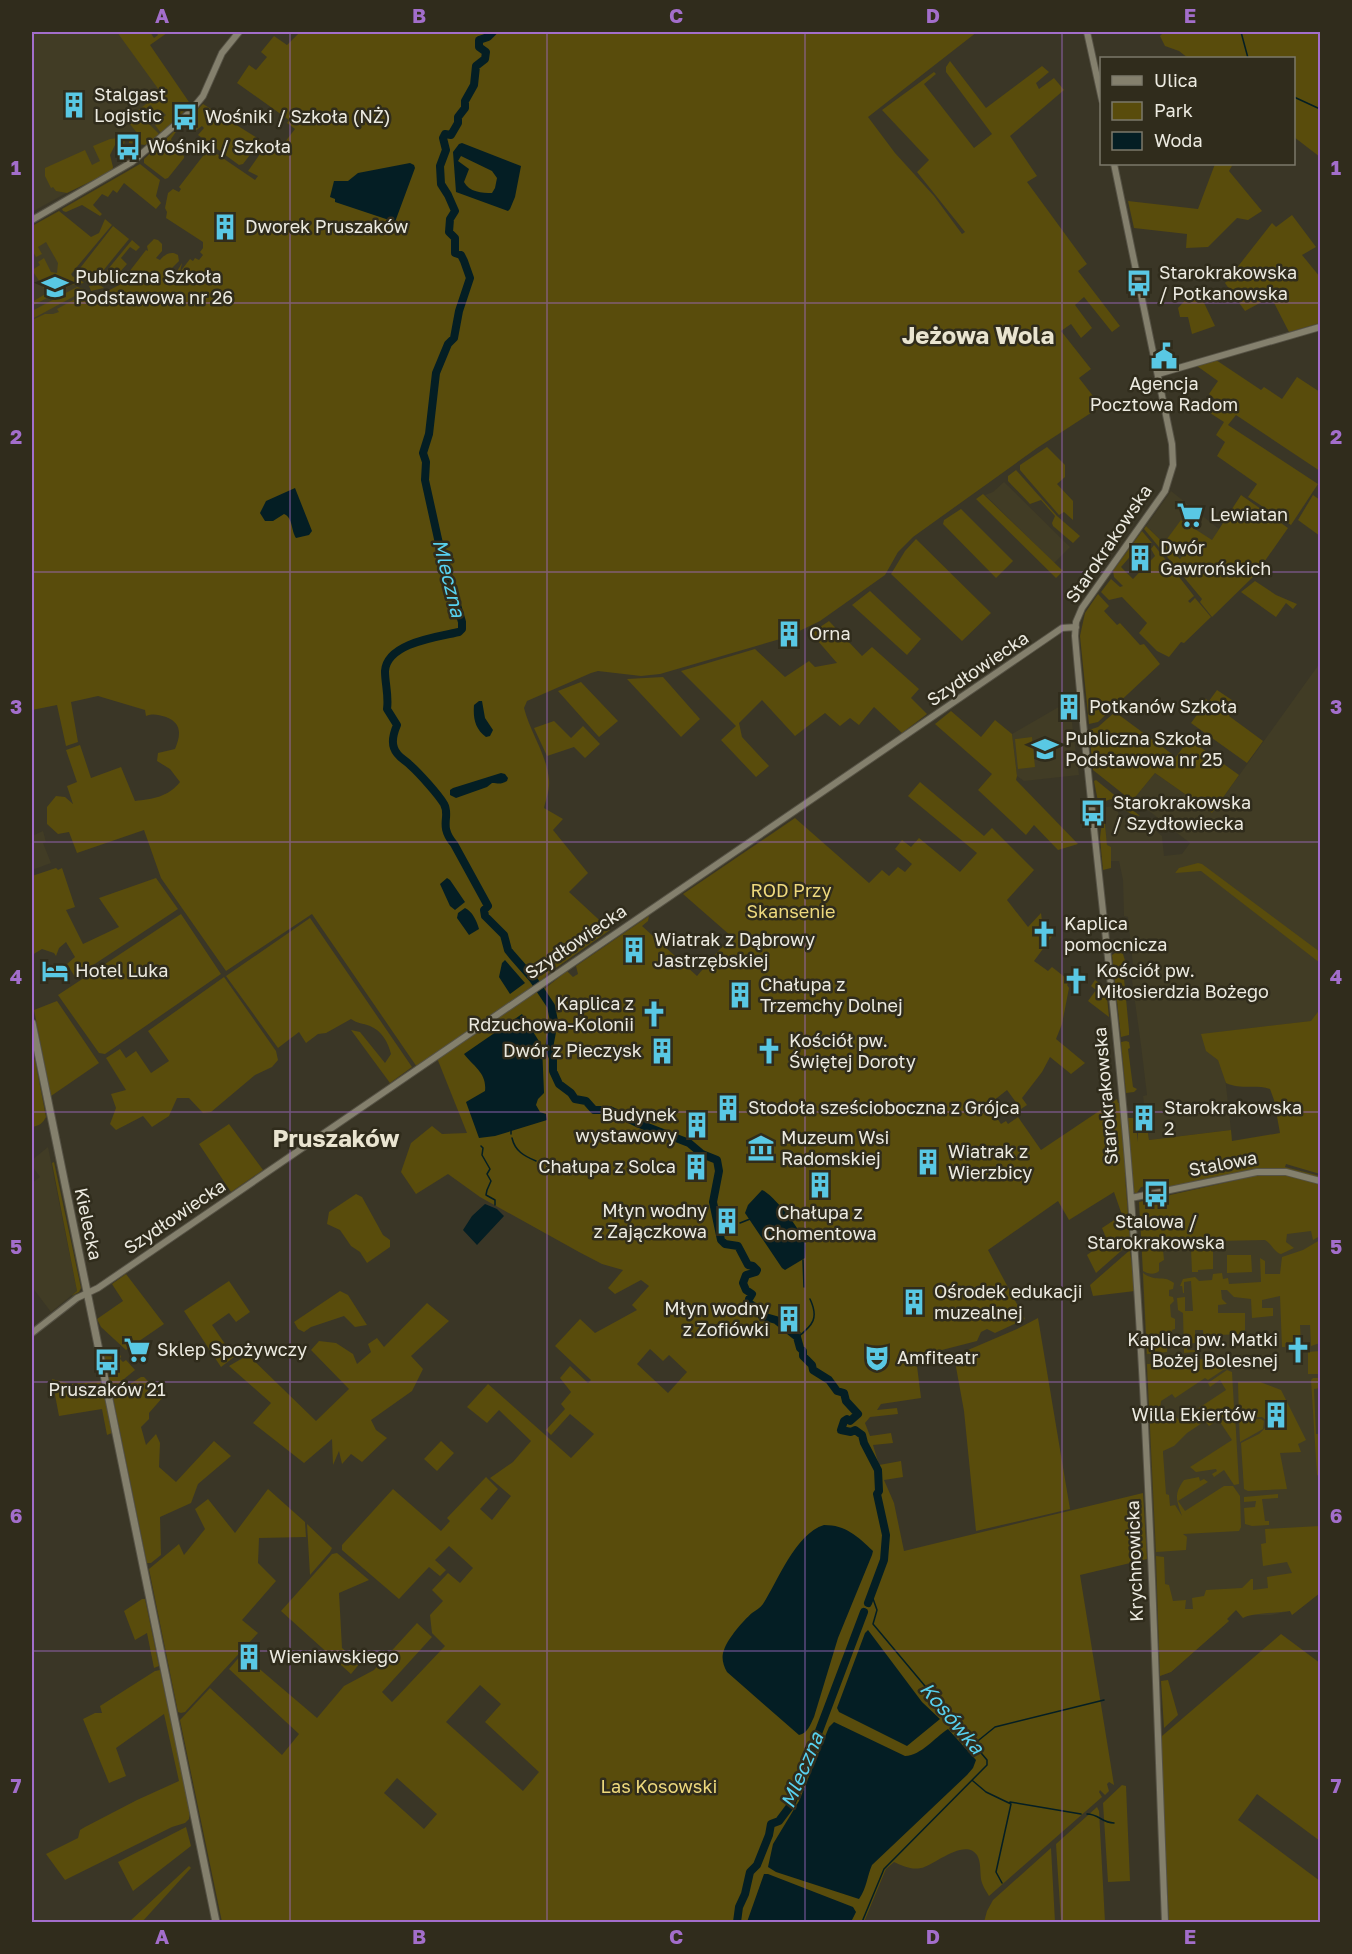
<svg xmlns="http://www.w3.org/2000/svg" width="1352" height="1954" font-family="'Golos Text',sans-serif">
  <rect width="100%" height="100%" fill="#3a3626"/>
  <path fill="#413c25" d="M32,32H141L177,118L148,143L119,139L102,152L111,168L32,212Z
    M43,221L74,271L71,275L87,303L32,353V227Z
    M1004,482L1070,547L1054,563L985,495L993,492Z
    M1171,491L1219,529L1212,541L1181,520L1184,555L1180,559L1146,526Z
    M1320,663V1009L1312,1021L1220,1032L1231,1130L1149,1140L1143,1096L1147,1095L1141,1045L1130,966L1133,965L1128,917L1124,916L1123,880L1119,861H1108L1104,807L1117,806L1119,818H1140L1162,836L1164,856L1182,854L1190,843L1144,807L1140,808L1132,801L1155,773L1212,813Z
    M1069,701L1079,775L1024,781L1017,776L1012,734Z
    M43,831L46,842L43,843L51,863L32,870V836Z
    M48,1147L77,1291L51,1312L32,1287V1183L40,1177L32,1166V1160Z
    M1320,1224V1593L1292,1615L1290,1611L1271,1615H1246L1243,1618L1236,1610L1227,1619L1229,1621L1171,1672L1160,1676L1141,1238Z"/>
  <path fill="#594c0c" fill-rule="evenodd" d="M117,32H150L154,38L158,35L156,32H166L167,33L150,45L191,105L192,104L161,133L155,125L166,115L163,112L151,121L146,115L152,106L150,105L133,120L135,122L140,118H143L159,134L145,145L129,143V141L125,140L124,144L115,145L110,155L113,167L112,171L67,193L56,191L53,187L51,188L45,176V168L85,150L92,165L100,161L93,146L110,139L133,136L137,133L129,123L131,121L128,118L155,97L159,90Z
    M300,32H977L868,117L895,153L934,196L962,234L965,232L917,172L929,160L882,110L934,72L936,74L924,84L974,148L992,134L946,72V67L950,61L986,108L1042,66L1049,72L1036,83L1039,89L1054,78L1064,90L1010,136L1037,176L1027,182L1087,264L1078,271L1120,326L1112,332L1084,297L1075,305L1092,328L1081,338L1071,324L1061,331L1091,369L1079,378L1100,405L1097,409L1037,448L913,537L898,552L885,575L820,621L787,637L660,674L641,676L598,671L591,673L527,701L524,708C530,732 547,755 549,780C550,789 546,799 544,808L563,819L553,830L588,873L569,892L610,930L550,972L539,983L543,990L567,971L573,977L578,974L576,966L649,916L648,921L642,926L697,976L731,936L683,894L795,818L869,883L882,870L889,876L898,867L905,872L912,864L895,849L902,840L911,847L919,838L960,872L977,853L908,796L920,782L984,836L992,828L1034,870L1007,900L1028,927L1041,913L1042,921L1056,931L1034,961L1048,971L1052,967L1066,978L1074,976L1067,985L1069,988L1062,1024L1056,1039L1085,1063L1071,1074L1050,1057L1042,1072L1022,1098L1027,1105L1021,1109L1007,1090L988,1105L1001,1124L1006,1121L1008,1124L1018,1117L1041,1150L1117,1099L1118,1103H1120L1127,1176H1125L1130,1240L1121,1251L1096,1273L1087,1255L1107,1240L1102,1228L1122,1215L1114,1192L1069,1220L1058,1201L988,1250L1025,1319L995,1333L987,1329L981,1332L977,1341L938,1351L936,1355L922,1360L916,1358L921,1398L881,1404L877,1410L897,1408L898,1414L870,1417L865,1423L870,1436L891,1433L893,1443L873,1445L879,1465L901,1461L903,1477L884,1480L894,1503L904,1551L1143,1493L1147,1559L1080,1575L1114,1785L1109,1782L1107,1784L1109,1791L1105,1795L1100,1790L1099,1792L1102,1797L989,1896C986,1891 982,1885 981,1879C980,1871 981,1862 977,1855C965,1837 933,1866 921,1868C911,1870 903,1866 894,1862L886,1869L864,1922H222L180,1720L210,1688L282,1755L299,1734L229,1669L242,1654L317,1718L344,1686L374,1670L417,1623L432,1637L382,1692L392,1702L445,1646L432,1633L430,1615L443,1601L432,1590L448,1573L460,1583L473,1568L449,1546L435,1560L446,1570L440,1576L429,1567L399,1599L342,1550V1545L393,1489L441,1531L450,1521L447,1518L486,1477L498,1489L480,1509L492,1520L511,1496L490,1478L513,1462L531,1441L499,1410L487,1423L467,1407L488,1384L571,1458L594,1434L570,1414L551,1435L546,1430L565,1409L561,1404L571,1392L560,1378L570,1366L588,1383L591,1380L555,1346L580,1319L595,1333L637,1310L632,1305L649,1286L641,1280L615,1294L608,1288L623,1270L602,1264L579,1252L480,1197L448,1174L416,1194L401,1172L411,1143L432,1126L442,1134L467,1133L437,1058L419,1070L312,914L226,971L161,878L144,830L77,853L69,832L58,834L47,824V807L56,796L65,797L73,804L67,786L77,782L66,750L80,745L91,778L121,767L135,801C153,799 168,797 180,782L170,769L157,761L158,753L175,749C181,735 182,723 166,717C158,715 154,713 146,716L145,710L98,696L71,702L78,742L66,746L57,705L32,710V320L45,314H53L59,312L57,309L82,295L84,298L88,296L91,301L95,296L104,293L119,285L146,250L148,251L147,246L154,239L158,240L162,244V251L156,258L160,260C164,255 171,250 178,255L179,261L171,269L176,273L182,263L180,272L190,259L193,261L195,258L199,260L203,255L200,252L203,248V242L166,218L167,212L165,208L168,193L173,189L179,192L181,189L179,187L206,152L204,150L201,152L205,146L255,180L258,176L248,171L265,147L259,143L243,164L239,165L198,135L204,128L202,126L194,132L184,123L203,104L278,151L295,129L287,123L289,120L237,83L249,65L256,70L267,57L261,52L274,36L287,45ZM650,1349L663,1361L669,1355L687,1372L668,1393L637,1364ZM480,1685L501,1704L485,1722L539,1772L523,1791L446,1722ZM397,1778L437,1814L424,1829L384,1793Z
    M1164,32H1320V157L1294,137V58H1188L1179,51L1165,46L1160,36Z
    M180,126L171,139L174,148L184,156V158L168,178L165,179L144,163V159Z
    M140,164L160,180L156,196L161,203L156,209L124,183L117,193L113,190L108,197L102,194L93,205L102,214L100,216L82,205L66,212L63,211L62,209Z
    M1215,164H1233L1229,171L1262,211L1248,220L1237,218L1208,247L1186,248L1187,234L1134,228L1128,201L1198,209Z
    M59,211L91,237L99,233L105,219L112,225L71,274L73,277L76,276L84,283L71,285L32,306V302L47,293L32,270L40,265L38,262L44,258L51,272L57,273L58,263L46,242L38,247L42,254L36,257L32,250V226Z
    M1292,215L1316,247L1302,255L1320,277V323L1289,332L1271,297L1245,311L1225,283L1272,223L1276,227Z
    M113,226L129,239L93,283L89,284L77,272Z
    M132,240L140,247L136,251L130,247L121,258L127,264L119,273L113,268L100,285L104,288L91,291L89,286L95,285Z
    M77,287L84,289V291L32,319V311Z
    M1197,288L1215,326L1192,334L1188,317H1180L1178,308Z
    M1216,360L1261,390L1264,387L1282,399L1297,377L1320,392V471L1236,415L1228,425L1318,484L1291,525L1248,497L1257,484L1217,456L1225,442L1216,435L1224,422L1210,413L1217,401L1209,394L1218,381L1197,366Z
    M1047,447L1065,465V477L1057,484L1073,501V520L1064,512L1059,515L1020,470V465Z
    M1016,470L1057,516L1080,536L1073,543L1053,526L1052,523L1055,516L1041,500L1030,504L1008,481V476Z
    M983,494L1063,571L1056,578L976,499Z
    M1241,495L1288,528L1255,575L1212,617L1200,602L1202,599L1144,529L1146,526L1180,559L1183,555L1167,539L1181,520L1212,540Z
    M1313,495L1320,500V536L1298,520Z
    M961,509L1013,561L996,578L943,524L944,520Z
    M1142,531L1152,543L1141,544L1121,567L1133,579L1155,556L1151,549L1154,545L1194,596L1188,601L1190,603L1195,598L1211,617L1184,643L1181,642L1169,657L1157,651L1139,633L1147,623L1122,597L1109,600L1101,592L1111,579L1120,587L1123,586L1114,577L1113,571Z
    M916,539L991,613L962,641L891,574L905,551Z
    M1255,581L1276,595L1297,604L1293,609L1286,603L1276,617L1241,592Z
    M870,591L921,639L907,655L852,605Z
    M1098,594L1109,606L1104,611L1117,625L1120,623L1140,645L1144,644L1160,664L1098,722L1089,724L1080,636L1085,613Z
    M829,621L862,656L872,647L919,689L911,698L927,714L902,733L874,707L859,725L850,718L840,726L825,713L795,736L762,700L739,723L742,737L769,766L756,777L721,740L736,726L681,671L755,649L785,677L809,661L815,667L837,663L811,633Z
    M663,677L700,719L681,737L627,679Z
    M581,682L618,721L599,737L558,691Z
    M1217,690L1238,704L1229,716L1263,741L1247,763L1191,723L1199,712L1196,710L1204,698L1209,701Z
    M951,711L981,737L995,720L1012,734L1017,776L1016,780L1078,844L1058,850L1034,825L1026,835L978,790L992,774L935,724Z
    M1115,712L1176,757L1189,739L1239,775L1212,813L1155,773L1132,801L1093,770L1089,730L1098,727Z
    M554,721L571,738L583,726L600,744L585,758L574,747L547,756L534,728Z
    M1032,737L1035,767L1018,769L1015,739Z
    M1096,780L1140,816C1137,815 1133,815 1130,813C1119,809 1119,792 1103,803L1107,845L1111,847V868L1103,870L1100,838L1102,822L1094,781Z
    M1198,863L1202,864L1320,952V963L1201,871L1175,873L1179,868Z
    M56,868L58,870L62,868L75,907L66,910L83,944L119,927L99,898L156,878L178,909L75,977L67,964L75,957L66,942L59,948L56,956L54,953L42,949L32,955V876Z
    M181,914L221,974L105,1054L99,1053L58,995Z
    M310,918L412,1067L390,1083L351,1030L360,1032L385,1063L391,1054C388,1042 382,1031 370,1026C362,1023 358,1024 351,1019L326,1033L318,1034L306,1043L299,1032L278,1048L226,976Z
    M1117,952L1123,954L1126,964L1123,968L1129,1030V1035L1121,1037L1112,955Z
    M224,977L276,1051L278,1060L272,1067L255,1075L211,1112L203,1113L189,1098H177L169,1116L152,1127L143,1116L116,1130L110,1124L116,1108L111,1094L126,1090L106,1058L120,1049L126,1058L136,1051L151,1073L169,1061L148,1031Z
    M1095,980L1106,988L1109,1017L1088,1001L1096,990L1091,986Z
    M57,1001L99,1063L51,1096L34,1010Z
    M1320,1009V1174L1286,1164L1285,1167L1320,1176V1179C1274,1160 1215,1178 1167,1187L1166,1183L1141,1187L1136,1194L1134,1192L1128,1118H1135L1138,1142V1119L1146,1120L1149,1140L1231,1130L1232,1141L1280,1133L1274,1100L1270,1089C1256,1084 1241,1090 1226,1083L1218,1060L1206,1051L1201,1034L1311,1021Z
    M1126,1041L1129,1042L1130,1048L1128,1049L1133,1087L1137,1089L1134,1092L1126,1093L1121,1042Z
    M32,1055L35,1060L46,1117C43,1123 39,1126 32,1127Z
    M229,1124L263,1170L231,1192L199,1144Z
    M54,1162L81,1288L79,1292L71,1296L77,1291L52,1163Z
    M1255,1176H1288L1320,1184V1236L1313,1240L1311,1231L1287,1234L1286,1242L1294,1248L1281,1254C1274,1252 1272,1244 1265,1240L1217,1241L1213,1245V1269L1198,1270V1272H1192L1191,1249L1163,1250L1164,1260L1159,1263V1271C1155,1275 1148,1274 1143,1271L1139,1202Z
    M356,1194L362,1197L383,1235L390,1240V1247L367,1263L360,1252L351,1246L340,1230L327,1224L329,1212Z
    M1320,1240V1374H1308V1352L1320,1351V1343L1311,1346L1310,1325H1300L1301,1343H1285V1347H1282L1280,1296L1262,1300V1308H1273V1316L1252,1318L1251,1299L1234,1297L1227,1290H1221L1222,1299L1227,1304L1218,1305V1313H1245V1334L1217,1335V1342L1204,1343L1203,1330H1195V1343L1187,1344V1350H1196L1195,1352L1184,1353L1183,1313L1178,1310L1177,1298L1185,1297V1311H1193L1191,1281L1184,1282V1293H1183L1182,1286H1180L1183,1279L1195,1277L1199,1281L1212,1280L1213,1274L1222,1273L1223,1279L1228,1278L1229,1284L1261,1282L1260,1258L1265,1261V1274H1280L1282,1257L1303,1250Z
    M1130,1250L1135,1291L1093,1296L1090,1285Z
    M1227,1255H1251L1252,1272L1227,1273Z
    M1143,1273C1157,1283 1162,1274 1174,1283L1173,1289L1169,1290V1296L1173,1297L1174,1301L1170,1305L1171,1317L1175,1319V1329L1172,1330L1171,1334L1168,1335V1337L1166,1335L1158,1336L1159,1347H1167V1352L1147,1354Z
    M126,1274L164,1324L126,1350L101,1327L97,1319L123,1301L112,1284Z
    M229,1281L250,1312L236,1322L229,1313L212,1325L234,1357L221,1367L184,1311Z
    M340,1291L348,1295L367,1325L355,1327L344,1316L311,1327L304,1332L298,1329L294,1322Z
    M427,1303L449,1321L411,1356L423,1369L412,1391L371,1420L376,1430L387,1438L362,1462L351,1454L342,1464L339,1451L333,1465L332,1439L304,1463L253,1423L271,1403L229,1366L248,1355L316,1421L349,1389L311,1350L319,1341L336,1343L353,1354L357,1364L371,1352L368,1344L377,1338L384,1347Z
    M1038,1318L1070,1509L976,1531L964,1411L954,1356L1017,1329Z
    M111,1347L121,1356L120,1359L123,1362L126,1360L135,1370L113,1388L110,1387L103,1350Z
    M1228,1357L1232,1364L1208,1380L1205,1378L1175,1398L1172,1394L1161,1401L1159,1418L1174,1413L1179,1421L1226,1390L1220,1380L1210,1387L1208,1383L1227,1370L1232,1372L1234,1407L1232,1411L1209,1426L1205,1421L1187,1433L1174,1446L1163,1451V1453L1166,1494L1169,1495L1170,1506L1175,1505L1182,1516C1177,1501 1173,1495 1184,1480L1199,1477L1200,1481L1204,1479L1208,1482L1178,1501L1185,1511L1224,1486H1233L1240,1496L1241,1527L1239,1531L1183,1534L1187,1537L1186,1550L1156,1552L1147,1364L1189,1363L1192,1360Z
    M141,1377H144L163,1397L149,1413V1419L141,1427L146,1445L156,1434L160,1443L159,1467L176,1482L214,1441L231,1456L198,1484L191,1503L160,1517L161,1555L151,1563H147L113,1397L114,1394Z
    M1313,1378H1320V1388L1314,1389L1316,1434H1319L1320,1438H1318L1320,1465L1319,1476L1317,1475L1311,1380Z
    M52,1379L71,1384L101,1381L112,1433L107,1435L102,1409L59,1416Z
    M1238,1382H1260L1281,1390L1306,1440L1298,1444L1301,1452L1280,1453L1287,1489L1248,1491L1244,1489L1241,1443L1259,1434L1268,1425L1267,1421L1262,1417L1239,1418Z
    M1232,1414H1235L1239,1484L1234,1485L1224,1470L1214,1477L1212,1474L1217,1471L1216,1469L1196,1472L1190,1467L1232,1440L1220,1422Z
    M1261,1419L1264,1421L1263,1429L1240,1442L1239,1420Z
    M441,1441L454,1453L437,1471L424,1459Z
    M268,1489L305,1522L306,1537L259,1538L258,1563L276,1581L242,1620L258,1633L185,1712L181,1713L178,1712L149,1569L179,1544L184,1555L205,1529L195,1509L208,1499L235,1533Z
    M1278,1494V1498L1262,1499L1265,1521H1269V1525L1252,1526L1245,1524L1244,1508L1255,1507L1256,1501L1244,1502V1497Z
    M307,1524L332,1548L330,1552L310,1575Z
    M1320,1526V1593L1292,1615L1290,1611C1279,1613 1250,1613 1243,1618L1236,1610L1227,1619L1229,1621L1171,1672L1160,1676L1156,1556L1164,1557L1165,1584L1169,1585L1173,1601L1186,1600L1185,1609H1193L1192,1598L1204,1596L1206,1590L1242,1588L1251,1579H1253V1590L1268,1588L1267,1577L1292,1573L1287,1562L1263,1566L1261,1544L1266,1543L1265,1529Z
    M337,1553L369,1580L339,1593L342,1648L360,1663L351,1674L281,1611L332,1554Z
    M142,1599H145L159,1666L154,1668L147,1633L135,1640L124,1611Z
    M1281,1634L1320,1663V1841L1257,1794L1238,1820L1320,1881V1922H1169L1161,1742L1162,1736Z
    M160,1670L190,1811L189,1819L185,1823L172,1827L65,1880L46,1854L78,1838L80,1830L85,1827L137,1800L179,1781L164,1714L116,1748L126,1776L109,1783L83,1719L95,1713H102L100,1706L155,1671Z
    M1168,1680L1178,1715L1164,1728L1161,1681Z
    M1122,1785L1126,1786L1130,1881L1108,1882L1103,1803Z
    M1097,1807L1099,1811L1105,1922H1061L1056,1844Z
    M186,1827L191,1846L133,1891L118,1862Z
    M1051,1848L1055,1922H984L987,1911L993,1900Z
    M189,1866L191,1868L142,1922H129Z"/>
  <path fill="#041e24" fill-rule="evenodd" d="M462,143L521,166L515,197L510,209L508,211L456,192L453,152L459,144ZM461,156L492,171L497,178L495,188L492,193C482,193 469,192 464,182L469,169L458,161Z
    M410,163L414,165L415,168L395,222L335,202V199L330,197L334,181H348L358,173Z
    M295,488L312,531L309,535L296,538C291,530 293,518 284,514L273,521H265L260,513L266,501Z
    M479,701H482L485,718L493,730L490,736L486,737C475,729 473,718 474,705Z
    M501,773L505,774L508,778L507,781C500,785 498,783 492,783L487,787L456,798L450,795V790L453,788Z
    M447,878L450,880L465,902L455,910L450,906L440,884Z
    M465,908C472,911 477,921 479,929L469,935L457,918L458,913Z
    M505,960L525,983L510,994L499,977L502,963Z
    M522,1014L542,1046L544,1093L538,1099L536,1105L540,1112L546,1114L547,1120L495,1136L479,1138L466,1102L485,1091C487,1073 474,1067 464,1054Z
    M762,1190C773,1194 802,1231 805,1243C806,1247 805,1253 805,1258L785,1270L782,1268L745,1213L748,1205Z
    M485,1204L497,1209L504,1216L477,1245L463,1230L472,1216Z
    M824,1525C846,1525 857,1536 873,1551L872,1555L838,1638L814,1717C810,1725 808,1733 799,1735L727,1672C723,1665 721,1657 724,1650C728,1638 743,1621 752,1613C756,1610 760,1608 763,1604C778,1581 795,1534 824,1525Z
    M868,1630L922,1702L940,1719L907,1746L839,1712L837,1708L865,1633Z
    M834,1722L905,1756C922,1755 934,1738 948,1729L976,1760L973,1768L967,1775L872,1865C867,1876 867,1888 859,1899L776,1872L768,1867L773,1844L799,1801L829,1727Z
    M764,1874H768L853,1907L856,1912L851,1922H747Z"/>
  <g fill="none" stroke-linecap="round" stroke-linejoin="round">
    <path stroke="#041e24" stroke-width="1.5" d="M1241,32L1248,58
      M1294,97L1320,109
      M511,1130V1134
      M512,1138C515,1151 524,1156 536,1161
      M481,1146L483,1148L482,1155L490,1169L487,1174L491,1181L487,1190L486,1195L495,1200V1205
      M728,1217L735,1221
      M740,1223L750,1219
      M803,1260L804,1287
      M776,1320L783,1318
      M787,1321L800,1333
      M798,1337C813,1325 819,1318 810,1299
      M974,1744L995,1727L1104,1700
      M973,1781L986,1792L1011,1804L996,1872L1002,1883
      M1010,1802L1081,1814
      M1087,1814C1099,1814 1102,1823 1114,1823
      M862,1922L884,1869L987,1765V1760L873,1624L877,1610L871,1593"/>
    <path stroke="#041e24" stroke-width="8" d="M493,32L488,37L479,40V47L486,52L485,59L476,66L474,85L465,101V108L458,117V123L451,135L445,134L443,138L446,150L440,166L441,184L448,195L455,211L450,219L449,232L455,238V253L461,255L464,261L470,278L459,311L454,338L448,344L436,373L429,434L423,453L426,462L425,480L440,548L462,622V629L459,632C437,637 387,643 385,671C385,684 389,696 387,709L397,725C394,732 391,740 394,748C397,757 404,759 410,765C419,773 438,794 444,804C451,817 438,825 454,844L488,906L484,910L485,916L504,935L508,950L512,955L533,979L551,1006L554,1021L549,1048L553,1058V1071L559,1084L571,1093L575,1099L586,1101L594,1110H610L637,1123L689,1143L702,1154L717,1160L719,1171L713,1202L721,1240L725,1244L738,1246L748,1265L753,1266L757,1270L756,1272L746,1275L743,1283L746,1290L752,1294L749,1299V1303L756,1308L762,1316L776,1320L797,1337L800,1348L803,1351V1356L812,1365L813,1370L829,1380L837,1391L844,1393L846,1401L858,1414L850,1421L847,1419L844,1421L841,1430L851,1432L855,1430L862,1435L864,1443L878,1470L879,1491L877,1494L886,1535L884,1560L868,1603
      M737,1922L739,1907L745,1894L750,1872L757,1865L769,1835L771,1824L779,1821L791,1805L864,1612"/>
    <g stroke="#565245" stroke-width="8">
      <path id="tertiary" d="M1087,32L1102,100
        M1114,164L1172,444L1173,465L1165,491L1082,608L1076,622L1075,636C1092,838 1121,1040 1134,1242C1150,1469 1156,1696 1165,1922
        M32,220L132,162L189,113L203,96L222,53L239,32
        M1158,374L1320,327
        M1131,1198L1257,1172H1286L1320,1181
        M32,1333L77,1298L98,1288L155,1249L1062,628L1076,627"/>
    </g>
    <g stroke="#565245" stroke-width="9">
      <path id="secondary" d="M32,1023L216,1922"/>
    </g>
    <use href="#tertiary" stroke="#84806d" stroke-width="6"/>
    <use href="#secondary" stroke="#84806d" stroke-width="7"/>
  </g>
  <path fill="none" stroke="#a36ecb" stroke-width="1.5" stroke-opacity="0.55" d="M290,32V1922M547,32V1922M805,32V1922M1062,32V1922M32,303H1320M32,572H1320M32,842H1320M32,1112H1320M32,1382H1320M32,1651H1320"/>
  <defs>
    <g id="building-bare" transform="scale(2.07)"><path d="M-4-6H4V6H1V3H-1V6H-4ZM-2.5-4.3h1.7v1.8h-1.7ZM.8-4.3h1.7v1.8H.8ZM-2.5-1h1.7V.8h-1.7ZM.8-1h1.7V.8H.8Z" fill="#59c8e4" stroke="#302c1c" stroke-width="2.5" paint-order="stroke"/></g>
    <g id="bus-bare" transform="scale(2.07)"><path d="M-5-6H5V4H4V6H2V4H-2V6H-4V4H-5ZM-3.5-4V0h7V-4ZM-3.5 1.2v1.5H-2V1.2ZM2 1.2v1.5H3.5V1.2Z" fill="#59c8e4" stroke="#302c1c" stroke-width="2.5" paint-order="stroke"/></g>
    <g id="school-bare" transform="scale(2.07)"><path d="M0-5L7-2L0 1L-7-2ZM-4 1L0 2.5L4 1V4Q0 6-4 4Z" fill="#59c8e4" stroke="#302c1c" stroke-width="2.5" paint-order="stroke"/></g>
    <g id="civic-bare" transform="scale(2.07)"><path d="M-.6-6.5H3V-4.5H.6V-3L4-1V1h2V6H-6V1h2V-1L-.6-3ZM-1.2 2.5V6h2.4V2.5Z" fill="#59c8e4" stroke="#302c1c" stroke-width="2.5" paint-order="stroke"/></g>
    <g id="supermarket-bare" transform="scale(2.07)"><path d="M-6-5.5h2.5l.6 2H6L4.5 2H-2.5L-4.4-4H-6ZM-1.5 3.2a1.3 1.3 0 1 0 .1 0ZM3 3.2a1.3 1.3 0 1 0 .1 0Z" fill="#59c8e4" stroke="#302c1c" stroke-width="2.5" paint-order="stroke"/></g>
    <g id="church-bare" transform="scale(2.07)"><path d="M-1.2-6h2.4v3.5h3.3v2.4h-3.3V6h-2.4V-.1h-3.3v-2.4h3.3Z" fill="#59c8e4" stroke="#302c1c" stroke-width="2.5" paint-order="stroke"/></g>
    <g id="hotel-bare" transform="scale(2.07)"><path d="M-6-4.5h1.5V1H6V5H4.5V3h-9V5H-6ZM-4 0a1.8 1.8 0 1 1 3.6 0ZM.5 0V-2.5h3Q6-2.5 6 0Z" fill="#59c8e4" stroke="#302c1c" stroke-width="2.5" paint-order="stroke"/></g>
    <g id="museum-bare" transform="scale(2.07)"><path d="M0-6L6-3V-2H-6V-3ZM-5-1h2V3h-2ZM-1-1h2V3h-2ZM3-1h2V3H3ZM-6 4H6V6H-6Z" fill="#59c8e4" stroke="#302c1c" stroke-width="2.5" paint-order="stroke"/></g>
    <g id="theatre-bare" transform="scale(2.07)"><path d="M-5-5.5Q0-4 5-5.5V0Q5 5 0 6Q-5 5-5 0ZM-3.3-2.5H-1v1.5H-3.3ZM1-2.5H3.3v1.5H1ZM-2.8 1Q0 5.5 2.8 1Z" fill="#59c8e4" stroke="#302c1c" stroke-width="2.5" paint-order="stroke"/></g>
  </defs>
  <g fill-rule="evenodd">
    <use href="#building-bare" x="74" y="105"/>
    <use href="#bus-bare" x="185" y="117"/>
    <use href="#bus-bare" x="128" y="147"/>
    <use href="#building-bare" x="225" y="227"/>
    <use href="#bus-bare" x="1139" y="283"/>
    <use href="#school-bare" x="55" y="287"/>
    <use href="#civic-bare" x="1164" y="356"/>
    <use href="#supermarket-bare" x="1190" y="515"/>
    <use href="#building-bare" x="1140" y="558"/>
    <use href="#building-bare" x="789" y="634"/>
    <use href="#building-bare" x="1069" y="707"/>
    <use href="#school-bare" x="1045" y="749"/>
    <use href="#bus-bare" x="1093" y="813"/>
    <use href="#church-bare" x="1044" y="934"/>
    <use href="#building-bare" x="634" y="950"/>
    <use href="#hotel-bare" x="55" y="971"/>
    <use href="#church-bare" x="1076" y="981"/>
    <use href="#building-bare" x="740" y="995"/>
    <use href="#church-bare" x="654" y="1014"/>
    <use href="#building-bare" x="662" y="1051"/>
    <use href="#church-bare" x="769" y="1051"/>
    <use href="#building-bare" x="728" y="1108"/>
    <use href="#building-bare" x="1144" y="1118"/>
    <use href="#building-bare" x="697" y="1125"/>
    <use href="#museum-bare" x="761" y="1148"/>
    <use href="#building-bare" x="928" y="1162"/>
    <use href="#building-bare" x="696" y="1167"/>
    <use href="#building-bare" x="820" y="1185"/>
    <use href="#bus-bare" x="1156" y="1194"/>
    <use href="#building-bare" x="727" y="1221"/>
    <use href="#building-bare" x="914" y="1302"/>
    <use href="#building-bare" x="789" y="1319"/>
    <use href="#supermarket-bare" x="137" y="1350"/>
    <use href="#church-bare" x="1298" y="1350"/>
    <use href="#theatre-bare" x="877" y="1358"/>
    <use href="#bus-bare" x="107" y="1362"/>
    <use href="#building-bare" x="1276" y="1415"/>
    <use href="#building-bare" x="249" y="1657"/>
  </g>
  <g text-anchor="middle" stroke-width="5" stroke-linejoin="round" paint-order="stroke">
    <g font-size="18" fill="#eceae0" stroke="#302c1c" text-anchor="start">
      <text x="94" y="101">Stalgast<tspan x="94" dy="21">Logistic</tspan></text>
      <text x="205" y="123">Wośniki / Szkoła (NŻ)</text>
      <text x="148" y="153">Wośniki / Szkoła</text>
      <text x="245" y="233">Dworek Pruszaków</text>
      <text x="1159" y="279">Starokrakowska<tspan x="1159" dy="21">/ Potkanowska</tspan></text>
      <text x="75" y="283">Publiczna Szkoła<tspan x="75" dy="21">Podstawowa nr 26</tspan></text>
      <text x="1164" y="390" text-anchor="middle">Agencja<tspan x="1164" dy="21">Pocztowa Radom</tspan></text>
      <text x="1210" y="521">Lewiatan</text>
      <text x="1160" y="554">Dwór<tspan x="1160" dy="21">Gawrońskich</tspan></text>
      <text x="809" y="640">Orna</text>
      <text x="1089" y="713">Potkanów Szkoła</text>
      <text x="1065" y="745">Publiczna Szkoła<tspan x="1065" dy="21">Podstawowa nr 25</tspan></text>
      <text x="1113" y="809">Starokrakowska<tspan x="1113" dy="21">/ Szydłowiecka</tspan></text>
      <text x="1064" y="930">Kaplica<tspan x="1064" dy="21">pomocnicza</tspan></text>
      <text x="654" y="946">Wiatrak z Dąbrowy<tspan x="654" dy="21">Jastrzębskiej</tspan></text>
      <text x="75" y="977">Hotel Luka</text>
      <text x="1096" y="977">Kościół pw.<tspan x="1096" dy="21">Miłosierdzia Bożego</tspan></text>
      <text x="760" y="991">Chałupa z<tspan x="760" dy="21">Trzemchy Dolnej</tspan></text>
      <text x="634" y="1010" text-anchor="end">Kaplica z<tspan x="634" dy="21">Rdzuchowa-Kolonii</tspan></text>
      <text x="789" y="1047">Kościół pw.<tspan x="789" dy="21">Świętej Doroty</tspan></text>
      <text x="642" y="1057" text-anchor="end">Dwór z Pieczysk</text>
      <text x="748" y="1114">Stodoła sześcioboczna z Grójca</text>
      <text x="1164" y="1114">Starokrakowska<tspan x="1164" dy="21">2</tspan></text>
      <text x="677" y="1121" text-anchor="end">Budynek<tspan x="677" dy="21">wystawowy</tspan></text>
      <text x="781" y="1144">Muzeum Wsi<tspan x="781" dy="21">Radomskiej</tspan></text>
      <text x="948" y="1158">Wiatrak z<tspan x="948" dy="21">Wierzbicy</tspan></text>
      <text x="676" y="1173" text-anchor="end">Chałupa z Solca</text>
      <text x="707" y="1217" text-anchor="end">Młyn wodny<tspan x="707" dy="21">z Zajączkowa</tspan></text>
      <text x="820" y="1219" text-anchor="middle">Chałupa z<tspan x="820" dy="21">Chomentowa</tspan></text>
      <text x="1156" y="1228" text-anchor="middle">Stalowa /<tspan x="1156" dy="21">Starokrakowska</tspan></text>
      <text x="934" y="1298">Ośrodek edukacji<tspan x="934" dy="21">muzealnej</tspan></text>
      <text x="769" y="1315" text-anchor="end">Młyn wodny<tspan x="769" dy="21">z Zofiówki</tspan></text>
      <text x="1278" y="1346" text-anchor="end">Kaplica pw. Matki<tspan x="1278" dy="21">Bożej Bolesnej</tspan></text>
      <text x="157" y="1356">Sklep Spożywczy</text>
      <text x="897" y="1364">Amfiteatr</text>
      <text x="107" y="1396" text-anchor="middle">Pruszaków 21</text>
      <text x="1256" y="1421" text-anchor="end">Willa Ekiertów</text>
      <text x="269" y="1663">Wieniawskiego</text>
    </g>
    <g font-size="18" fill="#eceae0" stroke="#302c1c">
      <text transform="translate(1109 544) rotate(-56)" y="6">Starokrakowska</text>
      <text transform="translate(978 669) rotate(-34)" y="6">Szydłowiecka</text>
      <text transform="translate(576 942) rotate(-34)" y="6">Szydłowiecka</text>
      <text transform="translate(1106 1096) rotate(-95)" y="6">Starokrakowska</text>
      <text transform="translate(1223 1164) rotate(-11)" y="6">Stalowa</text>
      <text transform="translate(175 1217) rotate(-34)" y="6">Szydłowiecka</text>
      <text transform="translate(88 1224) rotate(78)" y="6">Kielecka</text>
      <text transform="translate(1135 1561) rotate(-92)" y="6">Krychnowicka</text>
    </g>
    <g font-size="18" fill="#eed97d" stroke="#302c1c">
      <text x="791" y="897">ROD Przy<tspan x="791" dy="21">Skansenie</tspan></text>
      <text x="659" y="1793">Las Kosowski</text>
    </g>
    <g font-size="20" font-style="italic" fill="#58d1ef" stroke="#302c1c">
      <text transform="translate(449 578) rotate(76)" y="7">Mleczna</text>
      <text transform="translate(952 1718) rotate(50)" y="7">Kosówka</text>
      <text transform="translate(802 1770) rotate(-67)" y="7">Mleczna</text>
    </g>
    <g font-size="24" font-weight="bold" fill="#e9e4d0" stroke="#302c1c">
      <text x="978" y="344">Jeżowa Wola</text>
      <text x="336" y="1147">Pruszaków</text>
    </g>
  </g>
  <rect width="1352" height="1954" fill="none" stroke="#302c1c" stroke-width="66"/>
  <rect x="1100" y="57" width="195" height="108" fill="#302c1c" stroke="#7b786a" stroke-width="1.5"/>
  <rect x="1112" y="76" width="30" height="9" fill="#84806d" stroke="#7b786a" stroke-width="1.5"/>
  <text x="1154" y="87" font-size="18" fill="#eceae0">Ulica</text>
  <rect x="1112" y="102" width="30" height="18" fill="#594c0c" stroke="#7b786a" stroke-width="1.5"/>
  <text x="1154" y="117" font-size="18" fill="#eceae0">Park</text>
  <rect x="1112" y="132" width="30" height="18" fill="#041e24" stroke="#7b786a" stroke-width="1.5"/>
  <text x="1154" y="147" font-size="18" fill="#eceae0">Woda</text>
  <rect x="33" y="33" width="1286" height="1888" fill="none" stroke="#a36ecb" stroke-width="2"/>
  <g font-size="20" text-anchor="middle" font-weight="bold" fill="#a36ecb">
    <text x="162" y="23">A</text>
    <text x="419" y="23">B</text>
    <text x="676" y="23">C</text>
    <text x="933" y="23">D</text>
    <text x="1190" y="23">E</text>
    <text x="16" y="175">1</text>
    <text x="1336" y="175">1</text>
    <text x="16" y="444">2</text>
    <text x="1336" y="444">2</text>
    <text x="16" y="714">3</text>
    <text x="1336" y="714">3</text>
    <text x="16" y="984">4</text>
    <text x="1336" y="984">4</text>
    <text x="16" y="1254">5</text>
    <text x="1336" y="1254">5</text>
    <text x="16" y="1523">6</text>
    <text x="1336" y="1523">6</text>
    <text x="16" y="1793">7</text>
    <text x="1336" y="1793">7</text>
    <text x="162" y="1944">A</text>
    <text x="419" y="1944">B</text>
    <text x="676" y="1944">C</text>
    <text x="933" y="1944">D</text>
    <text x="1190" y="1944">E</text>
  </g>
</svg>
